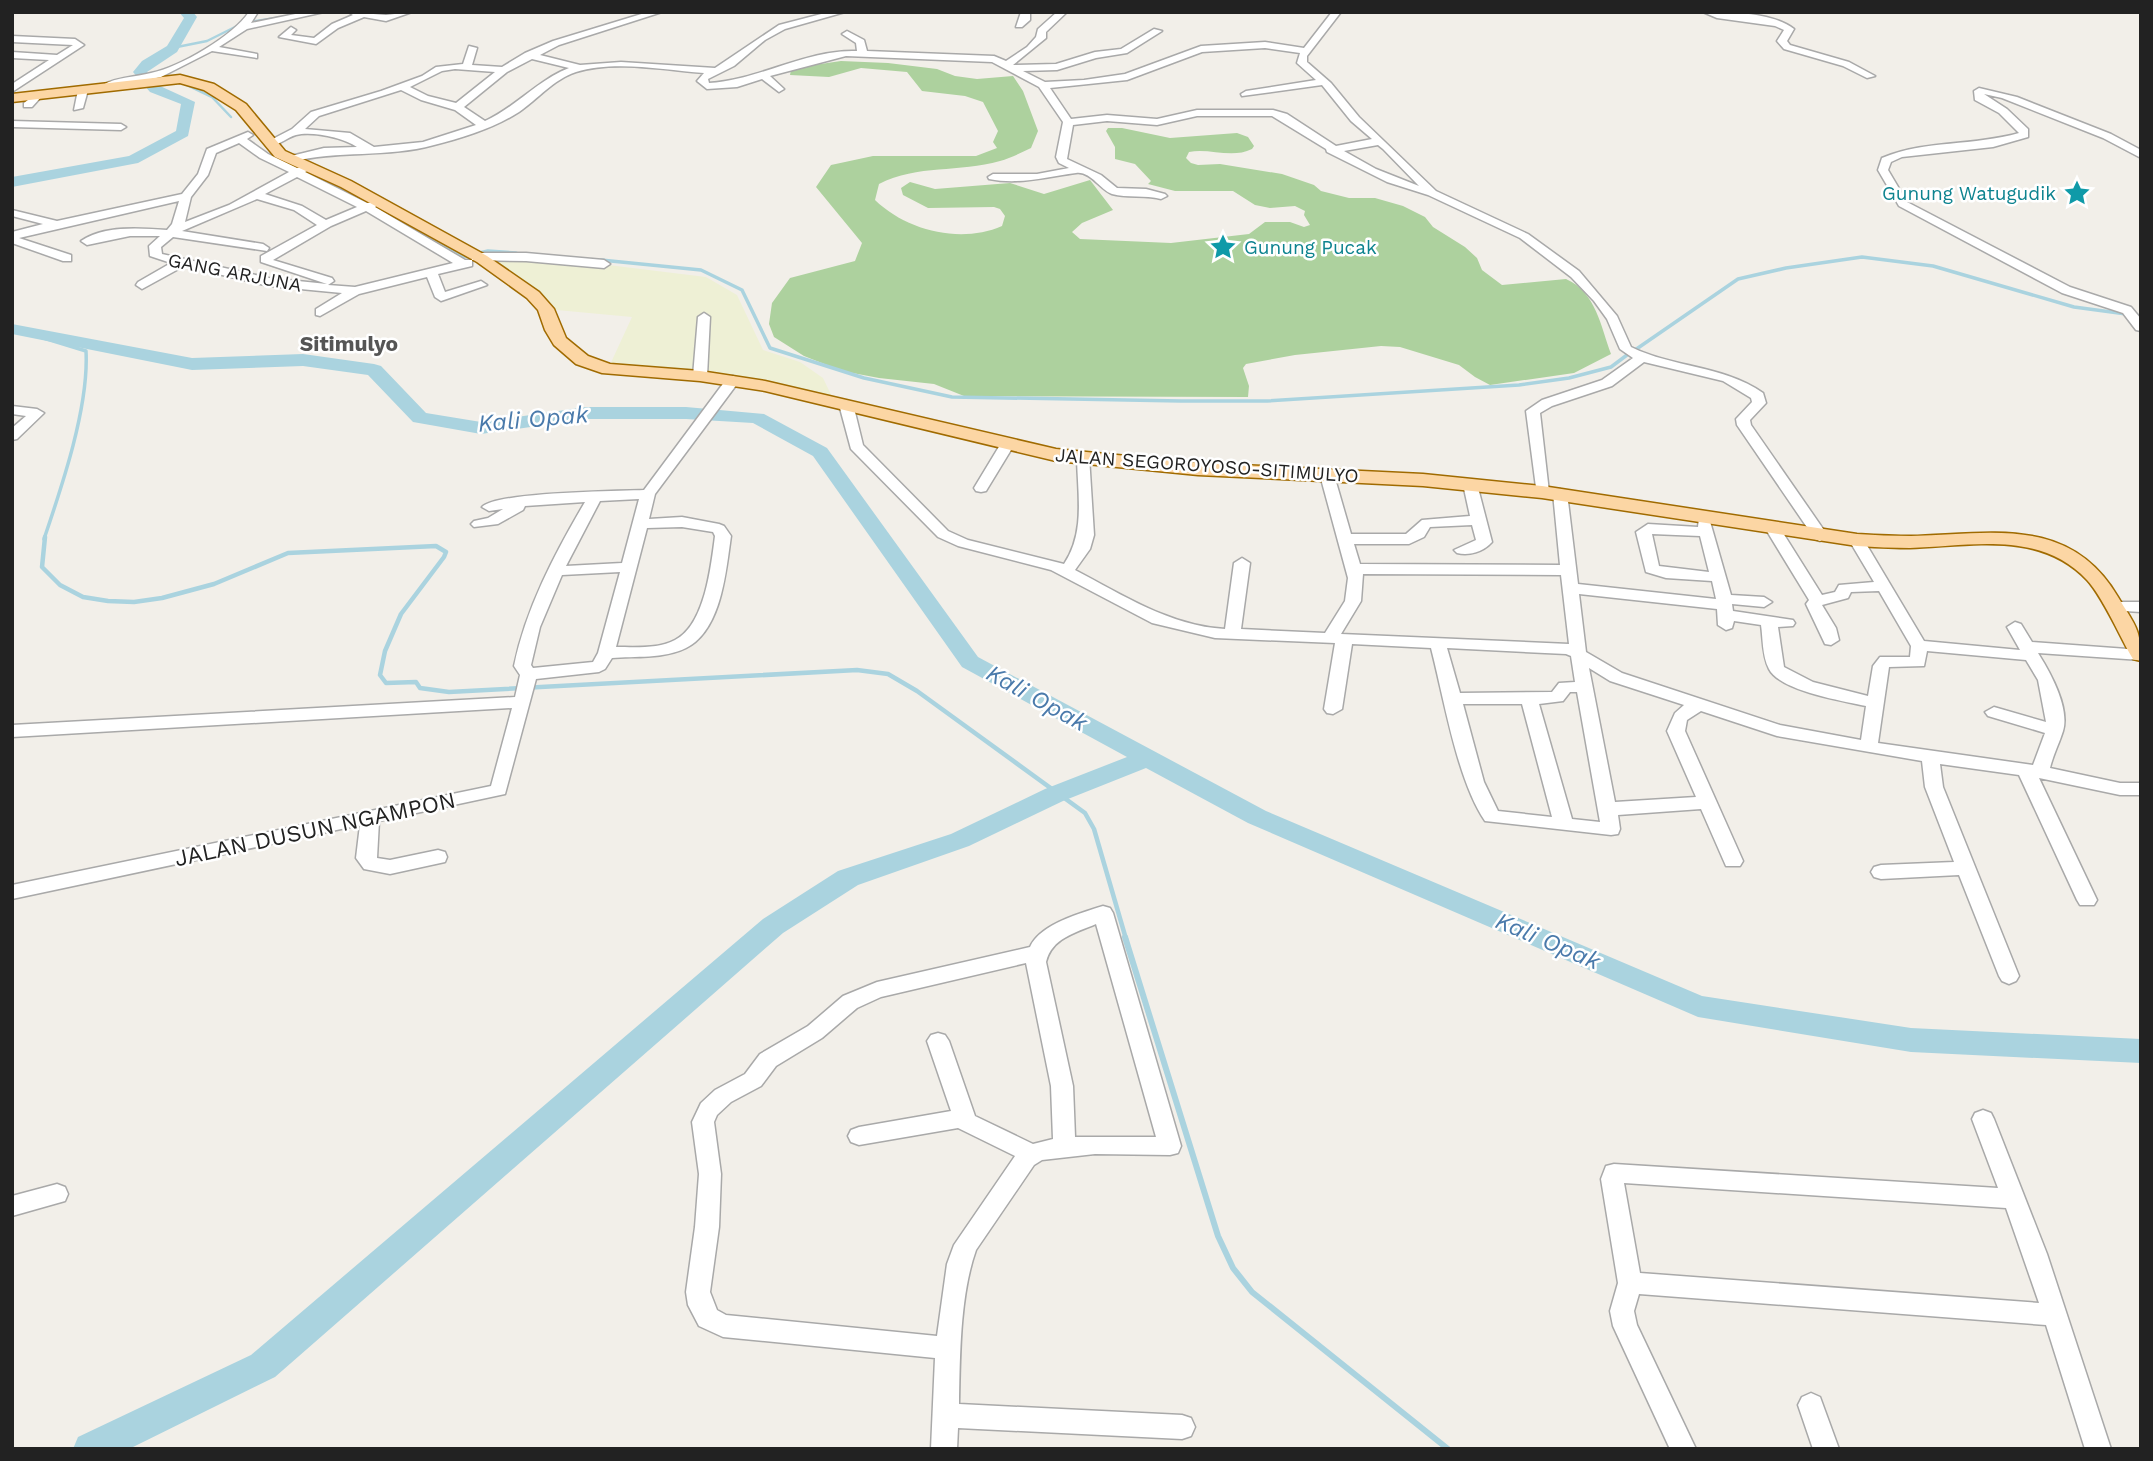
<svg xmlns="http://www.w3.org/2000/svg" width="2153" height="1461" font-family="'Work Sans',sans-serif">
  <rect width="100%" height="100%" fill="#f2efe9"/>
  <path fill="#eef0d5" d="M482,259L567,260L706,277L737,295L763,350L800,362L823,378L835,403L694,376L608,369L632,317L546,309Z"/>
  <path fill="#add19e" d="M841,61L888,63L937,69L955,76L977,79L1013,76L1023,91L1038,131L1031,148C1021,153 1010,158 1000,161C959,173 918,164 879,184L875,200C907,231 961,244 1002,226L1005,216L1000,209L994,207L928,208L903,195L901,188L910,182L935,189L1010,183L1044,194L1090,180L1113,210L1082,223L1072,232L1080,239L1171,243L1249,234L1265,222H1290L1304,227L1310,225L1304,215L1305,211L1295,206L1270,208L1255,205L1233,191H1175L1148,184L1151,181L1135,164L1115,159V147L1106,131L1108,128H1122L1170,138L1237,133L1248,137L1254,146L1252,149C1232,159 1210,148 1189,152L1186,158L1191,163L1198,165L1220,164L1282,174L1314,185L1321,191L1349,198H1375L1403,206L1425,217L1433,227L1465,247L1477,258L1482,270L1502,285L1566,279C1596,292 1601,327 1611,354L1574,373L1490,385L1475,377L1459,365L1400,347L1381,346L1295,355L1246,364L1243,368L1249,386L1248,397L964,396L934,384L879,378L842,371L804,356L774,337L769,324L772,303L790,278L855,261L862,243L816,187L831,165L873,156H976L997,148L993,142L998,131L983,102L965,96L922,91L907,72L861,68L829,77L790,75L791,70L800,67Z"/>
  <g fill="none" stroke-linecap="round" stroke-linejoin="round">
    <path stroke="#aad3df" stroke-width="2.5" d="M249,22L289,16
      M172,48L207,41L241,24
      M185,84L212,97L231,117
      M289,165L342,189L421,234"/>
    <path stroke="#aad3df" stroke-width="3.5" d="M418,232L462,257L488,251L516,253
      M601,260L701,270L742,290L770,348L864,378L952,397L1181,401H1267L1519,385L1569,378L1611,367L1627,355
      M24,332L86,351C89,407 62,486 44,539
      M1635,350L1738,279L1786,268L1862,257L1933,266L2074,307L2141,316"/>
    <path stroke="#aad3df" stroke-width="4.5" d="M45,537L42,567L60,585L83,597L108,601L134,602L162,598L214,584L288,553L436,546L446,552L444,557L401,614L385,651L380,675L386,683L416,682L420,688L449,692L857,670L888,674L917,691L1085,813L1094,829L1126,939"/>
    <path stroke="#aad3df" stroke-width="6" d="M1125,937L1218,1236L1233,1268L1252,1292L1448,1449"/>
    <path fill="#aad3df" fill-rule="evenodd" d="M179,12H193L197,17L177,52L147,72L160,86L195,102L188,136L138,163L12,187V177L129,156L176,131L181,104L150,92L133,72L142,61L167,46L184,18Z
      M12,324L192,358L303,354L374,364L381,366L426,413L481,422L586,407H686L764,414L827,448L978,657L1266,811L1702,996L1911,1028L2141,1039V1063L1911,1052L1698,1017L1248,823L1146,768L1063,801L969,846L858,885L783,933L275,1377L129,1449H73L78,1437L251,1355L763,919L838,871L951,834L1045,789L1127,757L962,667L813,456L753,423L686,419H586L481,434L413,422L368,375L303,366L192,370L12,334Z"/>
    <g stroke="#a9a9a9" stroke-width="3">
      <path id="minor" d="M249,12H258L251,23L305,12H324L247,29L219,47L257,54V58L212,51L161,77L108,88L103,85C116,77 136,77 151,73C180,67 233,36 249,12Z
        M348,12L386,15L412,12L386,21L364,17L338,28L316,44L279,37L291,27L296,30L291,35L314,38L332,24L353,15Z
        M648,12H662L559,45L540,55L580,65L621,62L715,68L779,25L829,12H845L785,29L765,40L734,66L708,79L709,83C760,80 806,49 857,51L856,43L842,34L847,31L864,40L867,51L994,56L1006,61L1027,47L1036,37L1038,29L1057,12H1067L1046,32V38L1013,65L1056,64L1095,52L1121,49L1154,29L1162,31L1127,53L1096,58L1057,70L1023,71L1045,82L1084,80L1125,74L1201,46L1265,42L1304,48L1332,12H1341L1307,56V62L1331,83L1359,117L1436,191L1528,234L1579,271L1617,316L1631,347C1674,368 1723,365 1763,393L1766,403L1750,420L1751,425L1828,536L1820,541L1815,539L1737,425L1736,419L1752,402L1751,398L1723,381L1644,362L1612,386L1552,406L1540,413L1549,492L1547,495H1537L1526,411L1542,400L1602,380L1633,358L1620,349L1607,319L1594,301L1571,277L1520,238L1428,195L1387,182L1327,152L1326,149L1272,116H1197L1157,125L1107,121L1073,125L1067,159L1101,175L1117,188L1146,189L1165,194L1167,196L1161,199C1145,195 1127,198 1112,194C1100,190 1091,171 1076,173C1047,177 1019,185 989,179L988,177L993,174H1037L1069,168L1059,163L1056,157L1063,122L1039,87L992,62L846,56L770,76L784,89L779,92L762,79L737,87L707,89L697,81L704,73C664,70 615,60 576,72C554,79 538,99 519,112C494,128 463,138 434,145C387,158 338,150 291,162L287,161V157L324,148L357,147C343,138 313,131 296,135C285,138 275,150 265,143L292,129L311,112L381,91L422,76L436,67L463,64L469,46L477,48L472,65L502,67L525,53L553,41ZM1265,48L1300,53L1297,63L1316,80L1246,91L1241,94L1242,96L1322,85L1351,121L1372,139L1336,146L1287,114L1273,110H1197L1157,119L1107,115L1071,119L1050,88L1127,80L1202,52ZM532,59L569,68C539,79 516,107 485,121L464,107L507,72ZM455,69L495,72L456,103L428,96L410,87L442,71ZM401,90L421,100L455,110L476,125L423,142L374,147L350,133L305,129L319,116ZM1378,145L1383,149L1419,186L1376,169L1344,151Z
        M1021,12H1030V20L1022,27H1016Z
        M1703,12C1730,12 1772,12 1794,29L1787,41L1790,45L1849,62L1875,76L1867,78L1843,66L1784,49L1777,41L1784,30L1775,26L1717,18Z
        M12,36L75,39L84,45L12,92V84L49,60L12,58V52L57,55L73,45L12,42Z
        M83,87L88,90L83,108L74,110L78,90Z
        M1979,88L2017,97L2111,134L2141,150V158L2103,138L2002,98L1984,94L2007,109L2028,129V137L1993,147L1902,157L1891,162L1888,170L1907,202L2070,287L2131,307L2141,319V331L2136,330L2123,313L2062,293L1899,206L1878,170L1882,158C1924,140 1975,146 2019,133L1999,113L1975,100L1974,91Z
        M37,93L42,96L32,107H24V103Z
        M12,121L121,124L126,127L121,130L12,127Z
        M248,132L253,135L247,139L268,154L297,168L311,165V169L305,172L367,203L377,202L379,204L375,207L465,260H472V266L438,274L445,292L481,281L487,285L441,301L435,297L427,277L359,294L320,316L316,315V309L342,293L269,286L184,266L142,289L136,285L138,282L171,263L150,256L149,246L160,236H130L87,245L81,241C103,225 142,228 167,230L172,224L179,201L19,238L71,255V261H63L12,243V232L43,224L12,216V210L57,221L182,194L198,174L207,149ZM239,143L260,158L289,172L229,205L185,222L191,197L208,175L216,153ZM297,177L357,207L326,220L302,206L265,194ZM257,199L294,210L317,225L261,256V262L327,284L269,278L162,254L161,247L173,237L267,251L269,248L263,244L182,231ZM366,211L453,263L355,287L328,285L334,281L332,278L273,260L331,226Z
        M476,253H526L604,260L610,264L604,268L526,261L472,260V254Z
        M704,313L710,317L707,376L700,380L693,376L698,317Z
        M733,376L740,380L655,494L649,519L682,517L719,524L724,526L731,536C726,570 722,630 686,648C664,659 635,656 612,658L605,669L599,672L536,679L505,794L379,821L377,858L390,860L438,850L445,852L447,857L445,862L390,874L364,869L356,858L360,825L12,899V885L491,786L512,708L12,737V725L515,697L520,675L514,666C526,608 555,553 585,502L525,506L523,510L498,524L474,527L471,524L474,521L488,518L503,509L489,511L482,507C497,492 616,491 644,490L728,377ZM639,499L622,563L566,566L600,501ZM682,527L713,532L715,536C711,566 705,625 675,640C659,649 634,647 616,647L647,528ZM620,572L598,653L593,662L533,668L531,665L540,627L562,575Z
        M847,404L854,408L863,445L948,531L968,540L1064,564C1085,533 1078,496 1077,459L1079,456H1089L1094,535L1090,549L1075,570C1123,595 1170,626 1225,629L1234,563L1242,558L1250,563L1241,629L1325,633L1345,601L1348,578L1320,475L1322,472H1332L1334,475L1351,534H1406L1422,520L1470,516L1463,484L1470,480L1477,484L1492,542C1483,552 1469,556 1457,553L1454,550L1476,540L1472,525L1430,527L1424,537L1409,544H1354L1360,564L1560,565L1553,493L1560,489L1567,493L1578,584L1716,599L1712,581L1666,578L1646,572L1636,532L1648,524L1698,527L1699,518H1709L1731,595L1764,597L1772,602L1764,607L1732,604L1733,611L1793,620L1795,623L1793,626L1778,627L1784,667L1813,682L1868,696L1873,666L1880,657H1910L1911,646L1879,591L1851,592L1848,598L1822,605L1836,628L1839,640L1831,645L1825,644L1806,604L1809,600L1765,528L1768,525H1778L1822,595L1835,592L1839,585L1874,582L1849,540L1852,537H1862L1924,641L2020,650L2007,627L2015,622L2021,624L2032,642L2141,650V660L2038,653C2050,672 2070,708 2063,731C2059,744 2053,755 2050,768L2120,783H2141V795H2120L2039,778L2097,900L2094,905H2080L2077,900L2019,775L1940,764L1943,787L2019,976L2016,981L2009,984L2002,981L1999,976L1959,875L1881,879L1874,877L1871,872L1874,867L1881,865L1954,862L1925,787L1922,761L1777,736L1701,711L1687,720L1685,731L1743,861L1740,866H1726L1701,809L1618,815L1620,829L1618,834L1611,835L1485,821C1457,780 1444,698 1431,648L1352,644L1342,709L1333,714L1327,713L1324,709L1335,643L1215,638L1152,623L1051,570L958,546L938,537L851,449L840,408ZM1652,534L1700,536L1709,572L1659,566ZM1363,574L1561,575L1569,644L1341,634L1361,601ZM1579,594L1717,609L1718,625L1726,630L1732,628L1734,621L1761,625C1763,638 1762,656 1769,669C1780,691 1843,701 1866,706L1861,740L1780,725L1622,673L1586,652ZM1447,648L1566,654L1571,656L1575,682L1559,683L1552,692L1460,693ZM1927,651L2026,660L2038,680L2046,722L1994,707L1985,712L1988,716L2045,733L2033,765L1878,743L1889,667L1924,666ZM1589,668L1610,681L1684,705L1675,713L1667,731L1696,797L1615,802ZM1570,692H1577L1600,822L1572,819L1539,704L1563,701ZM1463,704H1522L1552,817L1498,811L1484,782Z
        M12,406L37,409L44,413L17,439L12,440V428L26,416L12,414Z
        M1007,441L1014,445L986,491L981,492L976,491L974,488L1000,445Z
        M2115,602H2141V612L2109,610L2107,607L2109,604Z
        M1103,906L1110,908L1113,913L1181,1146L1178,1153L1170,1155L1095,1154L1042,1160L1034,1165L976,1250C960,1295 960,1355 959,1404L1182,1415L1191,1418L1195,1427L1191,1436L1182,1439L958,1428L957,1449H931L935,1358L723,1337L699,1326L688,1305L686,1292L695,1227L699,1174L692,1122L701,1103L715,1090L745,1074L760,1054L808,1026L843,996L877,982L1030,947C1040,924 1081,913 1103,906ZM1096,924L1156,1137H1075L1073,1086L1046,962C1052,938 1075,933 1096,924ZM1026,963L1051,1086L1053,1139L1033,1144L975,1116L949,1041L945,1035L938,1033L931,1035L927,1041L951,1111L859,1127L851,1130L848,1136L851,1142L859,1145L958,1128L1015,1156L954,1245L947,1264L937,1336L726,1315L717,1310L710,1292L719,1227L721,1174L714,1122L717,1115L731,1102L761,1086L776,1066L822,1038L857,1008L881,997Z
        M1983,1110L1991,1113L1994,1119L2047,1254L2111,1449H2085L2046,1325L1639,1294L1634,1311L1637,1325L1696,1449H1670L1613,1326L1610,1311L1618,1283L1601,1179L1606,1166L1614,1164L1998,1188L1972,1119L1975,1113ZM1624,1183L2006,1208L2039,1303L1640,1273Z
        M57,1184L65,1187L68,1194L65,1201L12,1216V1196Z
        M1811,1393L1820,1397L1839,1449H1813L1798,1405L1802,1397Z"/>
    </g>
    <g stroke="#a06b00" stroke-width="3">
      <path id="major" d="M180,75L214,84L246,104L285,151L351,181L487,256L539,292L554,309L566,338L588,356L610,364L700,371L765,381L1056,449L1198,463L1423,474L1542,486L1857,534C1875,535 1893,536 1911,536C1990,534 2070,515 2118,597C2134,624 2141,628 2141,661L2133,659L2130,654C2119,634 2102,596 2087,580C2040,530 1971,546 1910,548C1893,548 1875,547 1857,546L1542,498L1423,486L1198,475L1056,461L765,391L700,381L602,373L576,364L554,345L545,330L538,310L527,298L477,262L341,187L275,157L236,110L204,90L180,83L12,102V94Z"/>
    </g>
    <use href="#minor" fill="#fff" fill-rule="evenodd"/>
    <use href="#major" fill="#fcd6a4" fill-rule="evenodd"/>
  </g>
  <defs>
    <g id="sight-bare" transform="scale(2.1)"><path d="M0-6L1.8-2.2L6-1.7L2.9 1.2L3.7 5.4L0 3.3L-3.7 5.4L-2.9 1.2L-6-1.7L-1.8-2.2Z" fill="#0f9aa8" stroke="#fff" stroke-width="2.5" paint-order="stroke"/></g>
  </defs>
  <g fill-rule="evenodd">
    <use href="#sight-bare" x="2077" y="193"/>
    <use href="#sight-bare" x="1223" y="247"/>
  </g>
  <g text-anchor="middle" stroke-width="5" stroke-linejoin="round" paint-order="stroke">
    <g font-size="19" fill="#0d838f" stroke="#fff" text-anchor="end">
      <text x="2056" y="200">Gunung Watugudik</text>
      <text x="1244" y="254" text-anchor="start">Gunung Pucak</text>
    </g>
    <g font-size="19" fill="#222" stroke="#fff">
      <text transform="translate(235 272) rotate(11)" y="7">GANG ARJUNA</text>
      <text transform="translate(1207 465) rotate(4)" y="7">JALAN SEGOROYOSO-SITIMULYO</text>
    </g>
    <g font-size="21" font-weight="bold" fill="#555" stroke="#fff">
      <text x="349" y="351">Sitimulyo</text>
    </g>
    <g font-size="23" fill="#222" stroke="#fff">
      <text transform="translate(315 829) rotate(-12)" y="8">JALAN DUSUN NGAMPON</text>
    </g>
    <g font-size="24" font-style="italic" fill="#4a7aab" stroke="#fff">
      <text transform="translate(533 419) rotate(-5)" y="8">Kali Opak</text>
      <text transform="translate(1037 698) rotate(29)" y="8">Kali Opak</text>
      <text transform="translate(1548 941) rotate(23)" y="8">Kali Opak</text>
    </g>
  </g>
  <rect width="2153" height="1461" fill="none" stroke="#222222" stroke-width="28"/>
</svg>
